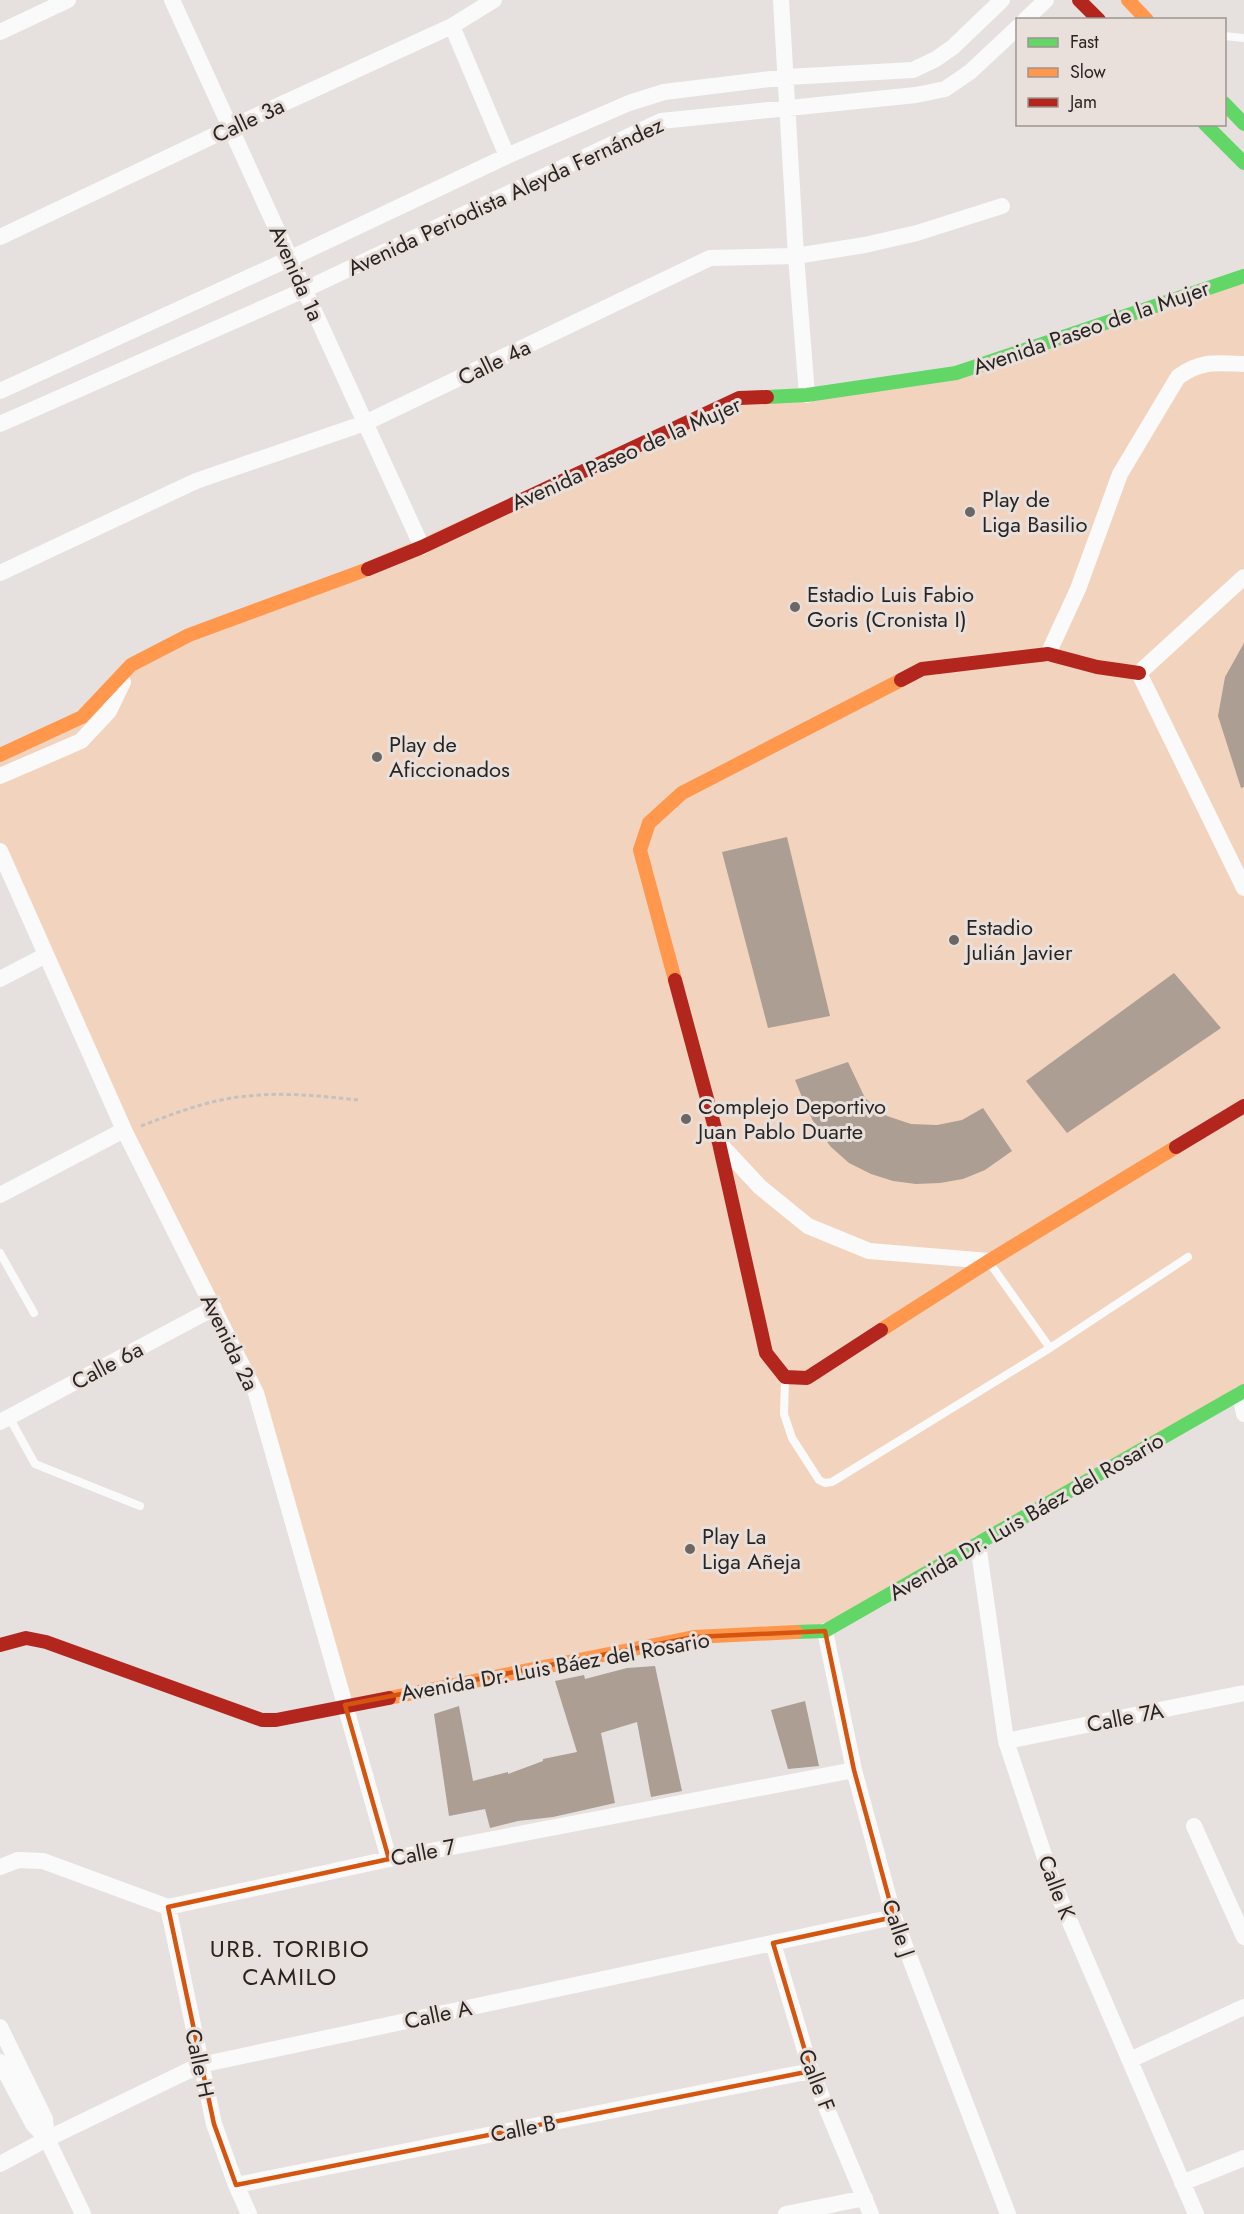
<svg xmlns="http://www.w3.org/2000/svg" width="1244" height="2214" font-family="Jost,sans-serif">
  <rect width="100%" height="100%" fill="#e6e1de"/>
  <path fill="#f2d3be" d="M1244,274V1390L825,1631L694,1637L345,1705L256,1393L0,848V755L82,717L131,665L739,398L956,373Z"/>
  <path fill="#ac9e93" d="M1244,643V787L1241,788L1218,716L1225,677Z
    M787,837L830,1016L768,1028L722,852Z
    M1174,973L1221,1028L1067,1133L1026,1081Z
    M848,1062L865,1098L887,1116L911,1124L937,1125L962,1120L983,1108L1012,1151L985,1170L963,1179L940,1183L916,1184L893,1181L871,1174L849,1163L831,1147L817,1129L806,1107L795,1080Z
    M655,1666L682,1791L651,1797L637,1722L601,1733L615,1803L553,1817L518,1821L490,1828L485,1809L449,1816L434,1714L459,1706L473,1781L508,1772V1774L543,1761V1759L577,1752L555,1681L584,1675L585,1679L627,1668Z
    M805,1701L819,1766L788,1769L771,1710Z"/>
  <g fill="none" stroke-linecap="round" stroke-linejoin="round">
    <path stroke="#c4c2c0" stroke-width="3" stroke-dasharray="4.5 3" stroke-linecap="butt" d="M141,1126C175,1113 211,1099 248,1096C285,1092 322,1096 358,1100"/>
    <path stroke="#fbfafa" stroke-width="8" d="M1224,36L1244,38
      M0,1253L34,1313
      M989,1262L1050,1348
      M785,1380L784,1414L792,1438L819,1480L825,1483L832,1482L1050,1348L1188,1257
      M9,1417L35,1464L140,1506"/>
    <path stroke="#fbfafa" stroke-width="16" d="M172,0L422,547
      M781,0L796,256L807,395
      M1025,20L1046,0
      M452,26L507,156
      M0,32L68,0
      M0,237L232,127L452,26L494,0
      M0,391L289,259L507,156L629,103L664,92L787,77L913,70L936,59L953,47L1002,0
      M0,424L304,290L661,121L916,95L945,89L970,72L1018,27
      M0,573L196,481L365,423L710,258L796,256L865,245L917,233L1002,206
      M1244,577L1139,673L1244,888
      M1048,654L1078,589L1120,474L1178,377C1201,360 1217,363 1244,364
      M0,776L81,741L109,711L123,682
      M0,851L125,1132L256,1393L389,1859
      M0,979L46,955
      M720,1144L760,1187L808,1226L869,1251L989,1261
      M0,1195L124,1130
      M1240,1394L1244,1414
      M0,1422L214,1308
      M978,1544L1006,1741L1054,1885L1196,2214
      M825,1631L854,1770L894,1917L1008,2214
      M1006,1741L1244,1693
      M1194,1826L1244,1937
      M0,1867L18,1860L43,1861L168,1907L389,1859L854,1770
      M168,1907L214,2124L236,2185L249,2214
      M773,1943L811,2071L871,2214
      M0,2027L45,2119L47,2139
      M1130,2060L1244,2007
      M0,2062L33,2124L47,2139L83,2214
      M0,2164L47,2139L200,2065L894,1917
      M1182,2183L1244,2158
      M236,2185L811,2071
      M786,2214L865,2198"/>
    <path stroke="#63d668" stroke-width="14" d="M1224,103L1244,124
      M1205,124L1244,163
      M767,397L807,395L956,373L1244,276
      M796,1632L825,1631L1244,1391"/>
    <path stroke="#ff974d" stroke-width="14" d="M1128,0L1147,20
      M0,755L82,717L131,665L189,635L368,569
      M675,980L640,850L649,823L682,793L901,680
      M881,1330L989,1261L1176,1147
      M389,1698L694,1637L796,1632"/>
    <path stroke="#b3261e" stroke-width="14" d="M1079,0L1099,20
      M368,569L422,547L739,398L767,397
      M901,680L922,669L1048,654L1097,667L1139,673
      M675,980L719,1143L766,1353L785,1377L807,1378L881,1330
      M1176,1147L1244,1106
      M0,1645L26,1638L46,1642L262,1720H276L389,1698"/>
  </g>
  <path fill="none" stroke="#d5540e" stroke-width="4.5" stroke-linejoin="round" d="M825,1631L854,1770L894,1917L773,1943L811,2071L236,2185L214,2124L168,1907L389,1859L345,1705L694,1637Z"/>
  <g fill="#6b6764" stroke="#e9e0db" stroke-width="2">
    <circle cx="970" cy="512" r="6"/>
    <circle cx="795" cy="607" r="6"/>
    <circle cx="377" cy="757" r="6"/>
    <circle cx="954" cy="940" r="6"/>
    <circle cx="686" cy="1119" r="6"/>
    <circle cx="690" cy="1549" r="6"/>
  </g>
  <g text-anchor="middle" stroke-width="6" stroke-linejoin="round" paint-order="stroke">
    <g font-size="22" fill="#292523" stroke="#e9e0db">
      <text transform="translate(248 120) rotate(-25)" y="8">Calle 3a</text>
      <text transform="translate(505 196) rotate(-25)" y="8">Avenida Periodista Aleyda Fernández</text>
      <text transform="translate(297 273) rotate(66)" y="8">Avenida 1a</text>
      <text transform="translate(1091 327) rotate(-19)" y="8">Avenida Paseo de la Mujer</text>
      <text transform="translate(494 362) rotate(-26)" y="8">Calle 4a</text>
      <text transform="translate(626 453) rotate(-24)" y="8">Avenida Paseo de la Mujer</text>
      <text transform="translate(230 1342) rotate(64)" y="8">Avenida 2a</text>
      <text transform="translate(107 1365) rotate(-28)" y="8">Calle 6a</text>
      <text transform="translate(1026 1516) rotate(-30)" y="8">Avenida Dr. Luis Báez del Rosario</text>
      <text transform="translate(555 1666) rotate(-10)" y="8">Avenida Dr. Luis Báez del Rosario</text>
      <text transform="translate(1125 1717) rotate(-11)" y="8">Calle 7A</text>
      <text transform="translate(423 1852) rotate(-11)" y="8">Calle 7</text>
      <text transform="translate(1057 1887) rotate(69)" y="8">Calle K</text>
      <text transform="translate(899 1928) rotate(71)" y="8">Calle J</text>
      <text transform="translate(438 2014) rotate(-12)" y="8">Calle A</text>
      <text transform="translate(200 2063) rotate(78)" y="8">Calle H</text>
      <text transform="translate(817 2080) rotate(69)" y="8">Calle F</text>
      <text transform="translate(523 2128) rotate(-11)" y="8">Calle B</text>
    </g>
    <g font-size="22" fill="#292523" stroke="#e9e0db" text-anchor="start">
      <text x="982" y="507">Play de<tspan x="982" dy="25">Liga Basilio</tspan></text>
      <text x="807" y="602">Estadio Luis Fabio<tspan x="807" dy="25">Goris (Cronista I)</tspan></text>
      <text x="389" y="752">Play de<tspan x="389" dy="25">Aficcionados</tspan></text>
      <text x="966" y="935">Estadio<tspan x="966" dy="25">Julián Javier</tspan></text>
      <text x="698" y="1114">Complejo Deportivo<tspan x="698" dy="25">Juan Pablo Duarte</tspan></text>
      <text x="702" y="1544">Play La<tspan x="702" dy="25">Liga Añeja</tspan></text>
    </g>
    <g font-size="24" letter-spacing="1.5" fill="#292523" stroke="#e9e0db">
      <text x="290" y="1957">URB. TORIBIO<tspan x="290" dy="28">CAMILO</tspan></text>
    </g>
  </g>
  <rect x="1016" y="18" width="210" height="108" fill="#e9e0db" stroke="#9c9591" stroke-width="1.5"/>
  <rect x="1028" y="38" width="30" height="9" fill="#63d668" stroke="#9c9591" stroke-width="1.5"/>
  <text x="1070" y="48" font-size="18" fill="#292523">Fast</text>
  <rect x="1028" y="68" width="30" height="9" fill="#ff974d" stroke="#9c9591" stroke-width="1.5"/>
  <text x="1070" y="78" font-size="18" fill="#292523">Slow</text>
  <rect x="1028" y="98" width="30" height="9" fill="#b3261e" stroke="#9c9591" stroke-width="1.5"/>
  <text x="1070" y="108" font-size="18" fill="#292523">Jam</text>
</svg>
